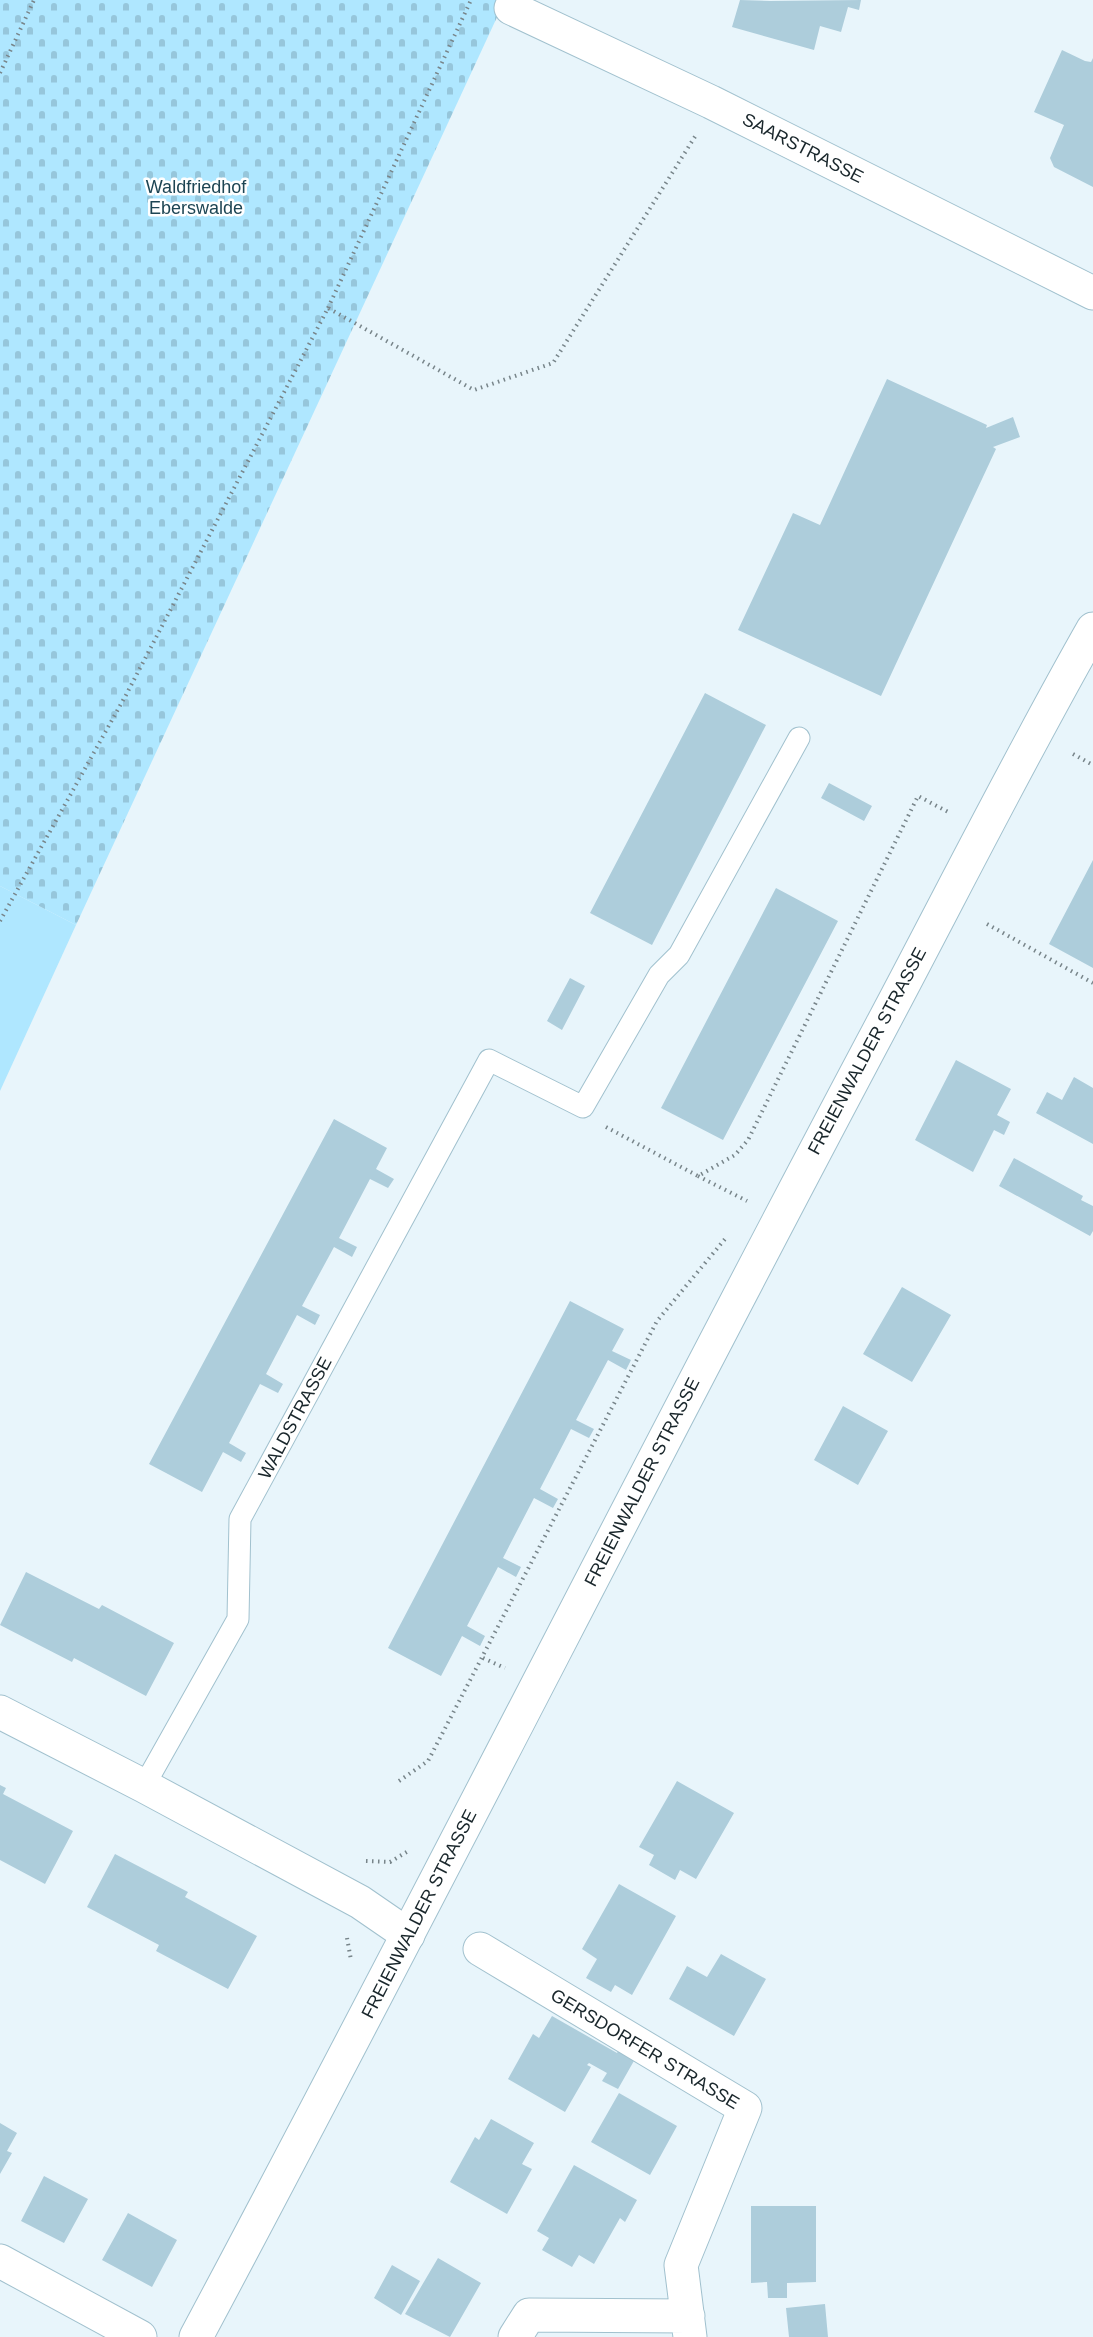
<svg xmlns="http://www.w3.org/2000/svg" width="1093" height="2337" font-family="Arial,sans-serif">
  <defs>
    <pattern id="cemetery-stones" width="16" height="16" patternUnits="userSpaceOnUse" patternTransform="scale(1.5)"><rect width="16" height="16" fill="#afe7ff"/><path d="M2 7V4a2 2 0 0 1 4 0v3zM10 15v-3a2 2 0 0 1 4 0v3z" fill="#96c6db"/></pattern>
  </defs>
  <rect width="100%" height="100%" fill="#e8f5fb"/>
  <path fill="#afe7ff" d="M0,886L76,925L0,1091Z"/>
  <path fill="url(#cemetery-stones)" d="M0,0H505L76,925L0,886Z"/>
  <path fill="#adcddb" d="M740,0L770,1L861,0L859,10L848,7L841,32L820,26L814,50L732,27Z
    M1062,50L1085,61L1091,62L1093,58V187L1054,167L1050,158L1064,125L1034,112Z
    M887,379L987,425L986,428L1013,417L1020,437L993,447L996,449L881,696L738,630L793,513L820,525Z
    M705,693L766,725L652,945L590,913Z
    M829,783L872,806L864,821L821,798Z
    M1093,860V968L1049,944Z
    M776,888L838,921L723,1140L661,1108Z
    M570,978L585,986L562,1030L547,1021Z
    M956,1060L1011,1089L997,1115L1010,1122L1004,1135L994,1130L973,1172L915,1140Z
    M1074,1077L1093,1088V1144L1036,1113L1047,1092L1062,1100Z
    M334,1119L387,1148L376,1169L394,1179L388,1188L370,1179L339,1238L357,1247L352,1257L334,1247L302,1306L320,1315L315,1325L297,1315L266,1374L283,1384L278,1393L260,1384L229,1443L246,1453L241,1462L223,1452L202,1492L149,1464Z
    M1014,1158L1083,1196L1081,1200L1093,1206V1231L1090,1236L999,1186Z
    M902,1287L951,1315L912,1382L863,1354Z
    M570,1301L624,1329L612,1351L631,1360L626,1370L608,1360L576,1420L594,1429L589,1438L571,1429L540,1489L558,1499L553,1508L534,1498L503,1558L521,1567L516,1577L498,1567L467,1626L485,1636L480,1646L462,1636L441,1676L388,1648Z
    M843,1406L888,1431L858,1485L814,1460Z
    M26,1572L99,1609L102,1605L174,1643L146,1696L74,1658L72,1662L0,1625Z
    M677,1781L734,1813L696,1879L680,1870L675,1880L649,1865L654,1855L639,1847Z
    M0,1785L6,1788L3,1794L73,1831L45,1884L0,1860Z
    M115,1854L188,1892L185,1897L257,1936L228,1989L156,1951L159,1945L87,1907Z
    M619,1884L676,1916L632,1995L615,1985L611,1992L586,1978L597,1959L582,1949Z
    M721,1954L766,1979L734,2036L669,1999L687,1966L707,1977Z
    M552,2016L617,2053L619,2050L635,2059L618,2089L602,2081L607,2073L589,2063L587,2065L591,2067L565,2112L508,2079L533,2034L539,2038Z
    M619,2093L677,2126L650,2175L591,2142Z
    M491,2119L534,2143L522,2164L532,2169L507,2214L450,2182L475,2137L479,2140Z
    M0,2123L17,2133L7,2151L12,2153L0,2174Z
    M574,2165L637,2200L625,2222L620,2218L594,2264L579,2255L572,2267L542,2250L549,2238L537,2231Z
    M44,2176L88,2199L64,2243L21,2221Z
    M751,2206H816V2282L787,2283V2298H768L767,2282L751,2283Z
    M128,2213L177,2240L152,2287L102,2260Z
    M438,2258L481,2283L450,2337L405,2314Z
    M392,2265L420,2281L401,2315L374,2298Z
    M825,2304L828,2337H789L786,2308Z"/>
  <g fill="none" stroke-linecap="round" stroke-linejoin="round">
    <g stroke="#a1c1ce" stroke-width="23">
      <path id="lane" d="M144,1786L238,1619L240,1519L489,1060L583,1107L659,975L679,955L799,738"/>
    </g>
    <g stroke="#a1c1ce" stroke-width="35">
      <path id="street" d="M511,8L711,102L1093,293
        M0,1712L144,1786L360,1902L408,1935
        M480,1949L745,2108L681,2265L690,2337
        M0,2261L140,2337
        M515,2337L529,2315L688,2316"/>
    </g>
    <g stroke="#a1c1ce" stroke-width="35">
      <path id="primary" d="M196,2337C429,1901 651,1459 883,1023C953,891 1019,759 1093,629"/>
    </g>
    <path stroke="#78858a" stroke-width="4" stroke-dasharray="1.5 4.5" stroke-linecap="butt" d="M0,73L34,0
      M328,308L471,0
      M1073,754L1093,765
      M0,921L126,695L328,308L474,390L553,363L696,135
      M987,924L1093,983
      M606,1127L698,1176L735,1155L748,1140L918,796L950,813
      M698,1176L747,1201
      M483,1658L505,1668
      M399,1781L428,1761L657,1321L725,1239
      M366,1861L390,1862L410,1850
      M347,1938L351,1960"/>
    <use href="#lane" stroke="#fff" stroke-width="21"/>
    <use href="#street" stroke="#fff" stroke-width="33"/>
    <use href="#primary" stroke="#fff" stroke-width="33"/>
  </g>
  <g text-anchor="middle" stroke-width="5" stroke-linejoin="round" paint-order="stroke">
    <g font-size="18" fill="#19262b" stroke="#fff">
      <text transform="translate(803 148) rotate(27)" y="6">SAARSTRASSE</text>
      <text transform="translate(867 1051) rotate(-62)" y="6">FREIENWALDER STRASSE</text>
      <text transform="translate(295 1418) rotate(-62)" y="6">WALDSTRASSE</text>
      <text transform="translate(642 1482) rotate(-63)" y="6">FREIENWALDER STRASSE</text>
      <text transform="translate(419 1914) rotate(-63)" y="6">FREIENWALDER STRASSE</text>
      <text transform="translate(645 2049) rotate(31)" y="6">GERSDORFER STRASSE</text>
    </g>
    <g font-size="18" fill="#1d4554" stroke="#fff">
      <text x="196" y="193">Waldfriedhof<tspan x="196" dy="21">Eberswalde</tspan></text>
    </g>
  </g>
</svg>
